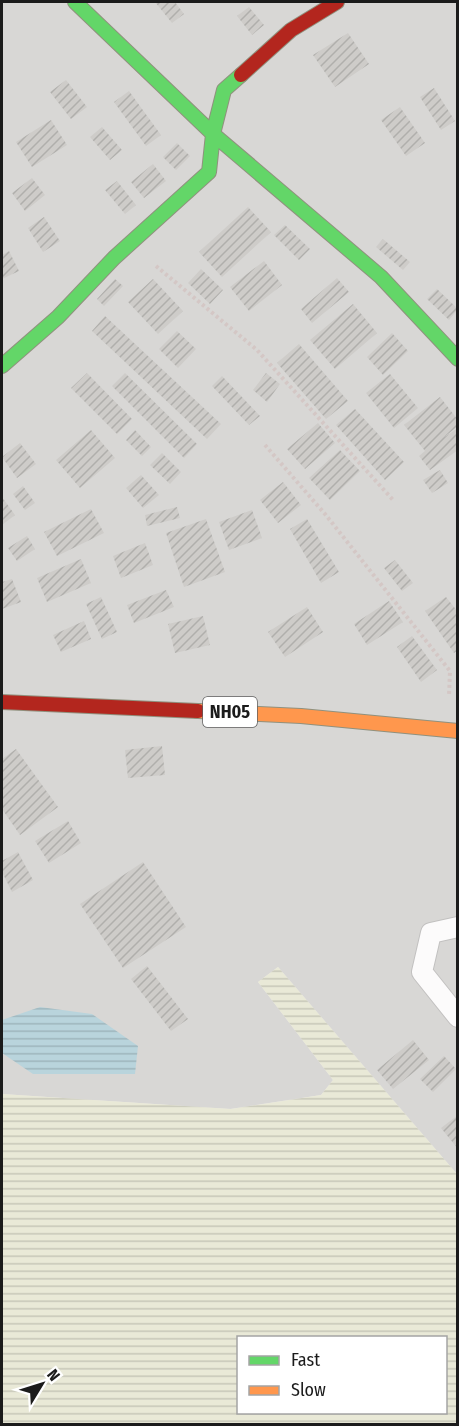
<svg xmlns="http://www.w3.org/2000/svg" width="459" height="1426" font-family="'Fira Sans Condensed',sans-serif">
  <defs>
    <pattern id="farmland-rules" width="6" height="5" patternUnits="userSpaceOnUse" patternTransform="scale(1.5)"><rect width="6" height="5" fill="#e9e9d7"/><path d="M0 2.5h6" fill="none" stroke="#c7c7b8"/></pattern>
    <pattern id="water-rules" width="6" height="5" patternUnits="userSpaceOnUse" patternTransform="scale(1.5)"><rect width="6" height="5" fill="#b9d4dc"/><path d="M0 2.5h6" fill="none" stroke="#9eb5bc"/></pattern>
    <pattern id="building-hatch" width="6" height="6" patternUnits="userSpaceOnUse" patternTransform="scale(1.5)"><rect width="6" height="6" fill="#ceccc9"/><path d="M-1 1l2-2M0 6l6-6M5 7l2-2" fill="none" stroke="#b0afac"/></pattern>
  </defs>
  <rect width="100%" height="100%" fill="#e9e7e4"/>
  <path fill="#d8d7d5" d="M2,2H457V1174L278,967L258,982L333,1080L321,1095L230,1109L2,1094Z"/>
  <path fill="url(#farmland-rules)" fill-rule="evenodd" d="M278,967L457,1174V1424H2V1094L231,1109L321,1095L333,1080L258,982ZM238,1338H446V1412H238Z"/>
  <path fill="url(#water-rules)" d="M40,1007L92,1014L138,1046L135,1074H33L2,1053V1020Z"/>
  <path fill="url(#building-hatch)" d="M155,2H175L184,14L172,23Z
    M249,7L264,25L252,35L237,16Z
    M348,33L369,64L335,87L313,55Z
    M66,80L87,107L71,119L50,92Z
    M434,88L455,121L441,130L420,97Z
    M129,91L161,135L146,146L114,102Z
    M400,107L425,143L406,156L381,120Z
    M51,120L67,145L32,167L16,142Z
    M102,127L122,150L110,160L90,137Z
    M177,143L190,156L176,170L163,157Z
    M153,164L166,181L144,198L131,182Z
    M32,178L45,195L25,211L12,193Z
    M117,181L136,205L125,214L105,190Z
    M248,207L271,232L222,277L199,252Z
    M44,217L60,241L43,252L28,228Z
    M285,225L310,249L299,260L274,235Z
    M383,239L410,262L403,270L376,247Z
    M9,251L19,271L2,279V255Z
    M264,261L282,285L249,311L230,287Z
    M201,269L223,290L210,304L188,283Z
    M337,278L349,292L312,323L301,309Z
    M115,279L123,286L104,306L97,299Z
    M153,279L183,311L158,334L128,302Z
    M437,289L458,309L449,320L427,299Z
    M353,304L377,333L335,369L310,340Z
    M105,316L221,424L207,439L92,331Z
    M177,331L196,349L178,368L159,349Z
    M392,333L408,351L383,375L367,357Z
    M299,344L348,401L326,419L277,363Z
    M87,373L132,419L117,434L71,388Z
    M125,373L197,444L184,458L112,386Z
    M266,373L280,384L267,402L253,390Z
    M390,374L418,408L394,428L366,393Z
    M222,376L260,416L249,425L212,386Z
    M440,397L458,420V426L443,438L458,428V450L430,470L419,456L425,451L404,425Z
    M355,409L404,462L385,480L336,425Z
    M318,423L335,443L305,469L287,449Z
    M91,430L115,458L80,488L56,460Z
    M135,430L151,447L142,456L126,440Z
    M20,443L36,464L17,478L2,457Z
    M340,450L360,471L330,500L309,478Z
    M162,453L181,472L170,484L150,465Z
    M440,470L448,483L432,493L423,480Z
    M141,475L159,495L143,508L126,488Z
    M283,482L301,505L278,523L260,500Z
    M23,486L35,503L25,510L13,494Z
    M2,497L15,515L2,525Z
    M177,507L180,518L147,526L145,515Z
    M91,509L104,533L57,556L44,532Z
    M252,510L262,538L229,550L219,522Z
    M206,519L225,572L184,587L166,533Z
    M307,519L339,572L321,583L290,529Z
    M27,536L35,549L17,561L8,548Z
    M145,543L153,565L121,578L113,556Z
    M81,559L91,583L47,602L37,578Z
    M395,560L413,583L402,591L384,568Z
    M12,579L21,602L2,609V582Z
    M166,590L174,607L134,623L127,605Z
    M101,597L117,632L102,639L86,604Z
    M446,597L458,612V650L454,653L425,611Z
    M389,601L403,622L367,645L354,624Z
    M307,607L323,632L285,657L268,632Z
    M203,616L210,645L175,653L168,624Z
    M84,621L91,639L61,652L53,635Z
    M412,636L437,670L421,682L397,647Z
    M162,746L165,775L128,778L125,750Z
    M16,749L58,807L20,835L2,809V759Z
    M68,821L81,843L49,863L35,841Z
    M18,852L33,880L12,892L2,872V861Z
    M143,862L186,927L123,968L80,904Z
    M147,966L188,1019L171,1031L131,979Z
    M413,1040L429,1060L393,1089L377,1070Z
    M444,1056L456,1069L433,1092L420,1079Z
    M458,1115V1149L441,1128Z"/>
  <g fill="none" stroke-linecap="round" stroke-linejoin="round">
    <g stroke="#c2c1c0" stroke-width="22">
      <path id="lane" d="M458,927L431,933L422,972L458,1017"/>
    </g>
    <g stroke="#90917e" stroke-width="16">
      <path id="fast" d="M75,2L213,134L381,277L458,359
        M2,366L58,317L114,258L209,172L213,134L224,90L241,75"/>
    </g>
    <g stroke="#90917e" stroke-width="16">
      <path id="slow" d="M198,711L301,716L458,731"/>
    </g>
    <g stroke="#90917e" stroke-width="16">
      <path id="jam" d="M241,75L291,30L337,2
        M2,702L198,711"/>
    </g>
    <path stroke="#d4c7c5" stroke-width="4" stroke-dasharray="3 3" stroke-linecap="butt" d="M156,266L257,350L394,501
      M265,445L325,514L450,671L449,696"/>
    <use href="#lane" stroke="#fcfbfb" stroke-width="20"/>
    <use href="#fast" stroke="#63d668" stroke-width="14"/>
    <use href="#slow" stroke="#ff974d" stroke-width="14"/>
    <use href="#jam" stroke="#b3261e" stroke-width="14"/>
  </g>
  <g text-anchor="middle" stroke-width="4.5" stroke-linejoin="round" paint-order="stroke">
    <rect fill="#fff" stroke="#5f5f5f" stroke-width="1.5" x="203" y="697" width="54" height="30" rx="4.5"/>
    <g font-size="18" font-weight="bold" fill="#1b1b1b">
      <text x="230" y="718">NH05</text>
    </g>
  </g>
  <rect width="459" height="1426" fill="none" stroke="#1b1b1b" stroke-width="6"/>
  <rect x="237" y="1336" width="210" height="78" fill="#ffffff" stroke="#a4a4a4" stroke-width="1.5"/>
  <rect x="249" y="1356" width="30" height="9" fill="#63d668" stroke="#a4a4a4" stroke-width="1.5"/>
  <text x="291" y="1366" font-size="18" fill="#1b1b1b">Fast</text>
  <rect x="249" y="1386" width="30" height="9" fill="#ff974d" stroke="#a4a4a4" stroke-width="1.5"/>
  <text x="291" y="1396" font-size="18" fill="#1b1b1b">Slow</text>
  <g transform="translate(42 1384) rotate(52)" stroke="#ffffff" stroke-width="4.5" paint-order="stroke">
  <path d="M0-4.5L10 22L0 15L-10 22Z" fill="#1b1b1b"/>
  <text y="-9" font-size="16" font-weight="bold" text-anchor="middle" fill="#1b1b1b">N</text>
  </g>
</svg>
